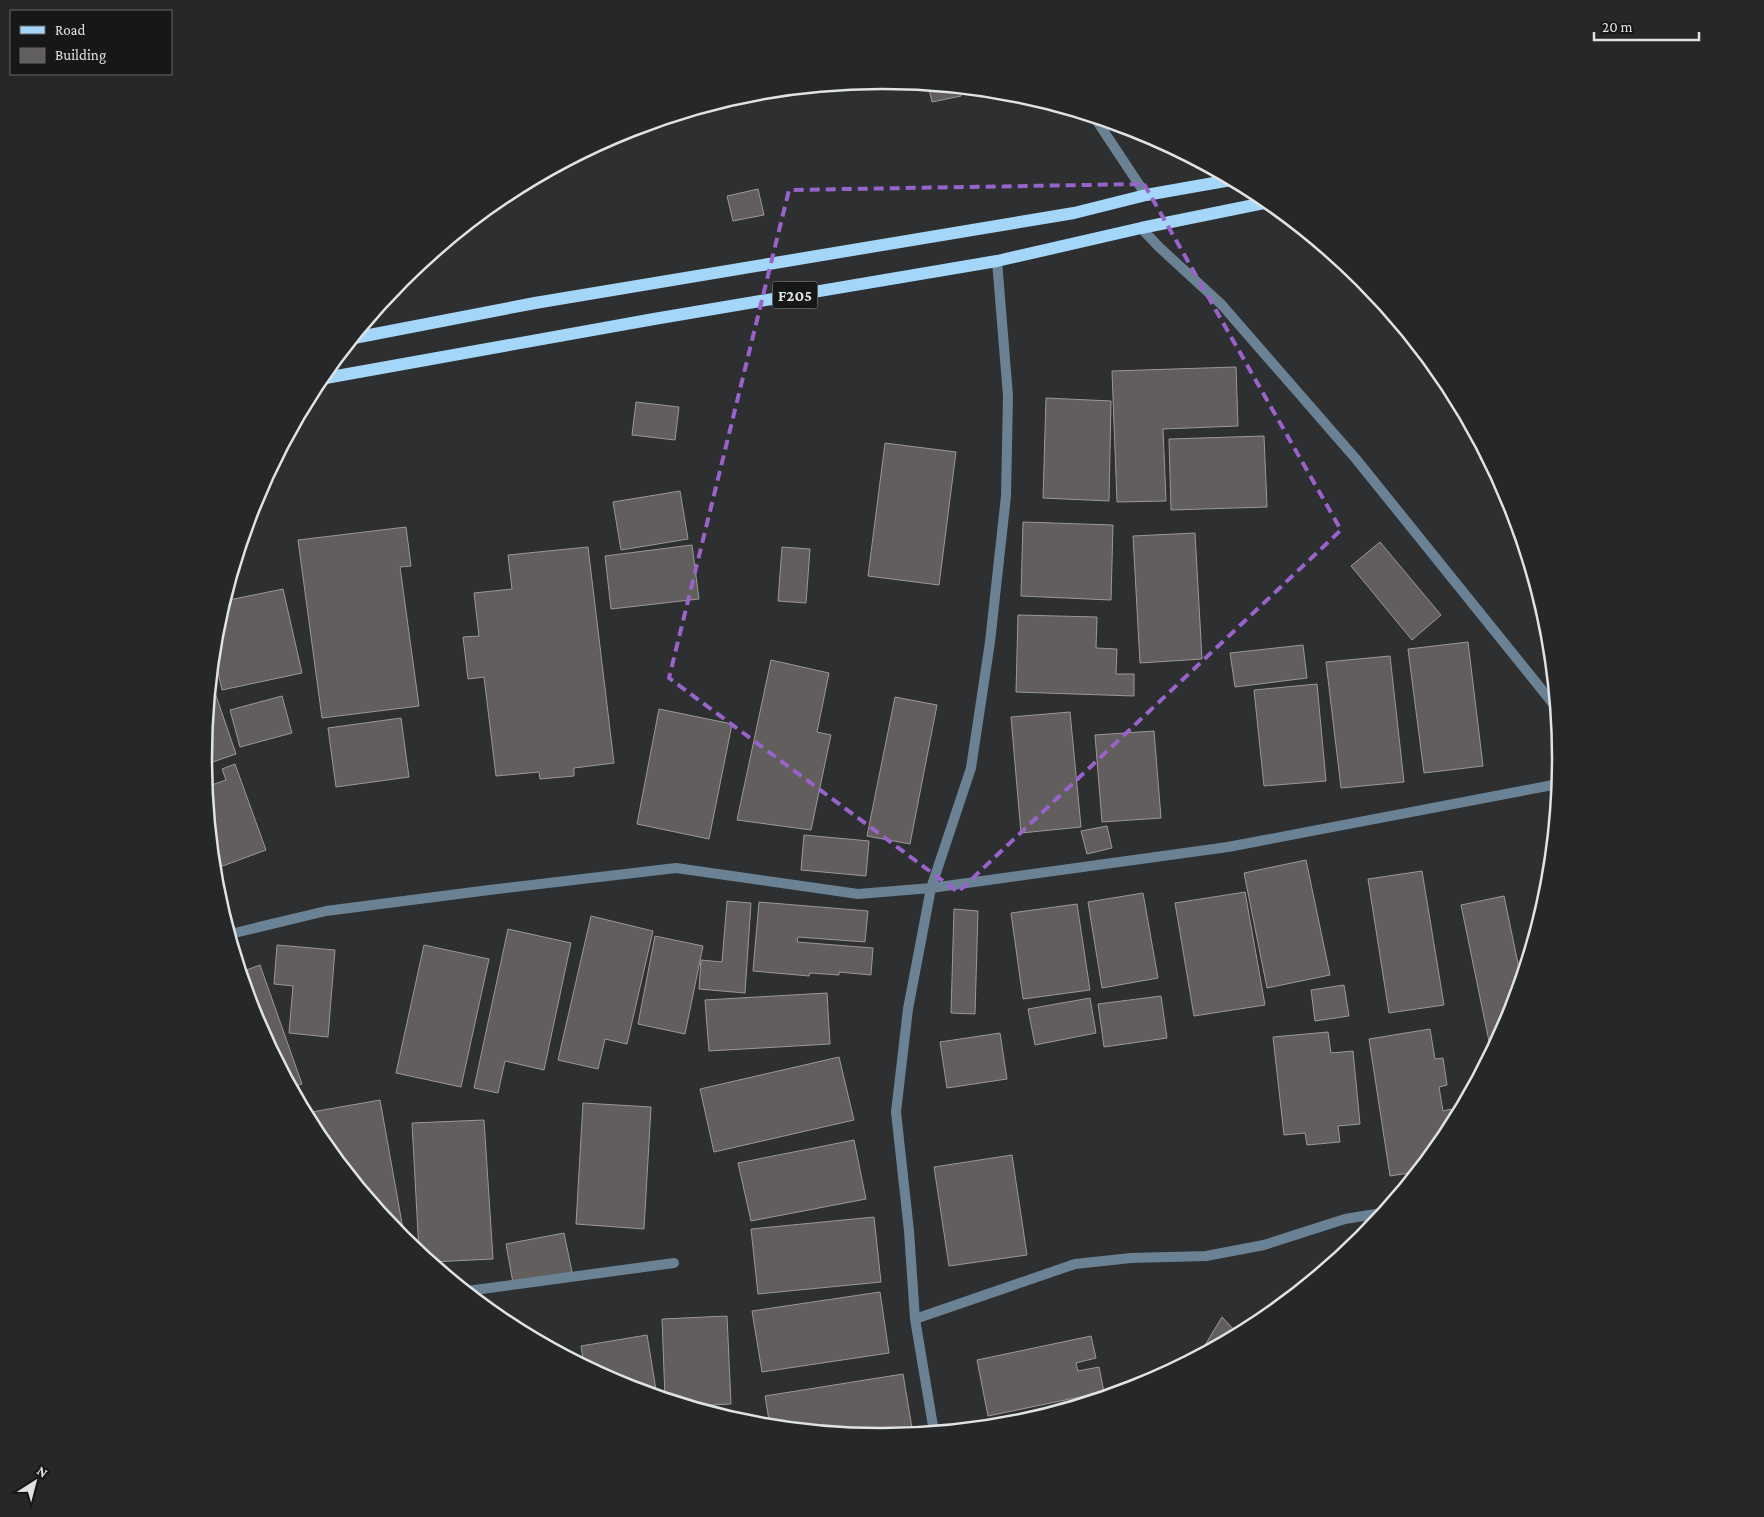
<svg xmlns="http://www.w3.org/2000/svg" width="1764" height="1517" font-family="'Crimson Pro',serif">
  <rect width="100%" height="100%" fill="#2d2f31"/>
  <path fill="#625e5d" stroke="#9d9897" d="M928,85L960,88L961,96L932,102Z
    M758,189L764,215L733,221L727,196Z
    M1236,367L1238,426L1163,429L1166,501L1117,502L1112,371Z
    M1046,398L1111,401L1109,501L1043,498Z
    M636,402L679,407L675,440L632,435Z
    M1264,436L1267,507L1171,510L1169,439Z
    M885,443L956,452L939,585L868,576Z
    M680,491L688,539L621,550L613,502Z
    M1023,522L1113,525L1111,600L1021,596Z
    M406,527L411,566L400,567L419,706L322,718L298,540Z
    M1195,533L1202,659L1140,663L1133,536Z
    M1380,542L1441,615L1412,640L1351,566Z
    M692,545L699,599L611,609L605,556Z
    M588,547L614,763L574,768V776L540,779L539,772L496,776L484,677L468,679L463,637L479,636L474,593L512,589L508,555Z
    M782,547L810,549L806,603L778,601Z
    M283,589L302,673L222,690L214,653L217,626L224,601Z
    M1018,615L1097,617L1096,648L1117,649L1116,674H1134V696L1016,692Z
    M1468,642L1483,766L1424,773L1408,649Z
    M1303,645L1307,678L1235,687L1230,653Z
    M1390,656L1404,782L1341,788L1326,662Z
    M771,660L829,673L817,732L831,735L811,830L737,820Z
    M211,681L236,754L204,765V758Z
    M1317,684L1326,781L1264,786L1254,690Z
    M282,696L292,733L240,747L230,710Z
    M895,697L937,705L910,844L867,836Z
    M659,709L732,724L709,839L637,824Z
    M1070,712L1081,827L1021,833L1011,717Z
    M401,718L409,777L336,787L328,728Z
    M1154,731L1161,818L1102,822L1095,735Z
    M235,764L266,850L220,867L212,846L206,787L226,780L222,769Z
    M1107,826L1112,848L1087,854L1081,831Z
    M804,835L869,841L866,876L801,870Z
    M1306,860L1330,975L1267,988L1244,873Z
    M1422,871L1444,1005L1389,1013L1368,879Z
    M1245,892L1265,1005L1194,1016L1175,903Z
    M1143,893L1158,978L1102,988L1088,902Z
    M1504,896L1521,978L1509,1018L1491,1051L1461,905Z
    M727,901L751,903L745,993L699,989L701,960L722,962Z
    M759,902L868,911L865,942L798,937L797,942L873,948L871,975L839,972V975L810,973L809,976L753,971Z
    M1077,904L1090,990L1023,999L1011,913Z
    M954,909L978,911L975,1014L951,1013Z
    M591,916L653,931L627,1044L605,1039L598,1069L558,1060Z
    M508,929L571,943L544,1070L505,1061L498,1093L474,1088Z
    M655,936L703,946L685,1034L638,1024Z
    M277,945L335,950L328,1037L289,1033L293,986L274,984Z
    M424,945L489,959L461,1087L396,1073Z
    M260,965L302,1084L292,1087L255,1018L241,972Z
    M1344,985L1349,1016L1315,1021L1311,990Z
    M827,993L830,1044L709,1051L705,1000Z
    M1161,996L1167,1038L1104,1047L1098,1004Z
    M1090,998L1096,1033L1035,1045L1028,1009Z
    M1430,1029L1435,1059L1443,1058L1447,1085L1439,1087L1443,1111L1451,1109L1453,1123L1446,1136L1416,1172L1390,1176L1369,1039Z
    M1328,1032L1331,1053L1353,1051L1360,1124L1338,1126L1340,1142L1307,1145L1305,1133L1284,1135L1273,1037Z
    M1000,1033L1007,1079L947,1088L940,1042Z
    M839,1057L854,1120L714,1152L700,1089Z
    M380,1100L403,1229L396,1231L318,1135L306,1113Z
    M583,1103L651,1107L644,1229L576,1224Z
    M484,1120L493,1259L431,1262L419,1252L412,1123Z
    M854,1140L866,1199L751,1221L738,1163Z
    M1012,1155L1027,1255L949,1266L934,1167Z
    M874,1217L881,1282L758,1294L751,1229Z
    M564,1233L572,1272L513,1283L506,1244Z
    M880,1292L889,1353L762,1372L752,1311Z
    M727,1316L731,1404L689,1406L665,1398L662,1319Z
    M1222,1317L1238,1334L1199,1355Z
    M647,1335L657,1396L622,1385L584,1365L581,1346Z
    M1091,1336L1096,1358L1076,1363L1078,1371L1099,1367L1104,1392L988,1416L977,1360Z
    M903,1374L913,1434L882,1437L770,1426L765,1396Z"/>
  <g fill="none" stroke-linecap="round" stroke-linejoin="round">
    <path stroke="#6a8293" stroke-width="10" d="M1095,118L1146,195
      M1141,228L1159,247L1221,304L1356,459L1555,706
      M230,934L326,911L489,890L676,868L858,894L931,888L1228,847L1558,784
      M467,1291L674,1263
      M915,1319L1075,1264L1131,1258L1206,1256L1264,1245L1345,1219L1382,1213
      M934,1432L915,1319L909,1231L896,1112L908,1009L931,888L971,768L990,642L1006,496L1008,396L997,261"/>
    <path stroke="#a3d6f8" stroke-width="12" d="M354,338L535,303L1074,213L1146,195L1231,180
      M320,379L654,319L997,261L1141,228L1269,202"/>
  </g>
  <path fill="none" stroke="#9963ca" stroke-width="4" stroke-dasharray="10 6" stroke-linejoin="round" d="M1144,184L1341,530L958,892L669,678L789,190Z"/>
  <g text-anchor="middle" stroke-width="4.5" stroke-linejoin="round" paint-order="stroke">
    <rect fill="#161718" stroke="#a3a5a6" stroke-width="1" x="772.5" y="281.5" width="45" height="27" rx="4"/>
    <g font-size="16" font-weight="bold" fill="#e0e2e3">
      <text x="795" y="301">F205</text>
    </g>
  </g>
  <path d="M0 0H1764V1517H0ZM881 89H883A669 669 0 0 1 1552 758V759A669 669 0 0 1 883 1428H881A669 669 0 0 1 212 759V758A669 669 0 0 1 881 89Z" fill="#262728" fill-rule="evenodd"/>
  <path fill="none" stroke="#e0e2e3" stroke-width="2.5" d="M881 89H883A669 669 0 0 1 1552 758V759A669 669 0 0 1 883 1428H881A669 669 0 0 1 212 759V758A669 669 0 0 1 881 89Z"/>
  <rect x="10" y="10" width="162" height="65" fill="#161718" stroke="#676869"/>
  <rect x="20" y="26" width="25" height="8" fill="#a3d6f8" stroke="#676869"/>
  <text x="55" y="35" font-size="15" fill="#e0e2e3">Road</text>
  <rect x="20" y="48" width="25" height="15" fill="#625e5d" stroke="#676869"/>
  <text x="55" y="60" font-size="15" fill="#e0e2e3">Building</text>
  <g transform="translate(35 1482) rotate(36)" stroke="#161718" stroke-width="4" paint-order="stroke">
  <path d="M0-4L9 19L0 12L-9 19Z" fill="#e0e2e3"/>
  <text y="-8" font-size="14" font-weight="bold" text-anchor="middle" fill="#e0e2e3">N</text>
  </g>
  <path d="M1594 32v8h105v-8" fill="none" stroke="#e0e2e3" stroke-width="2.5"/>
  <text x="1602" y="32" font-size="15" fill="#e0e2e3" stroke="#161718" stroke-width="4" paint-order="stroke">20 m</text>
</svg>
